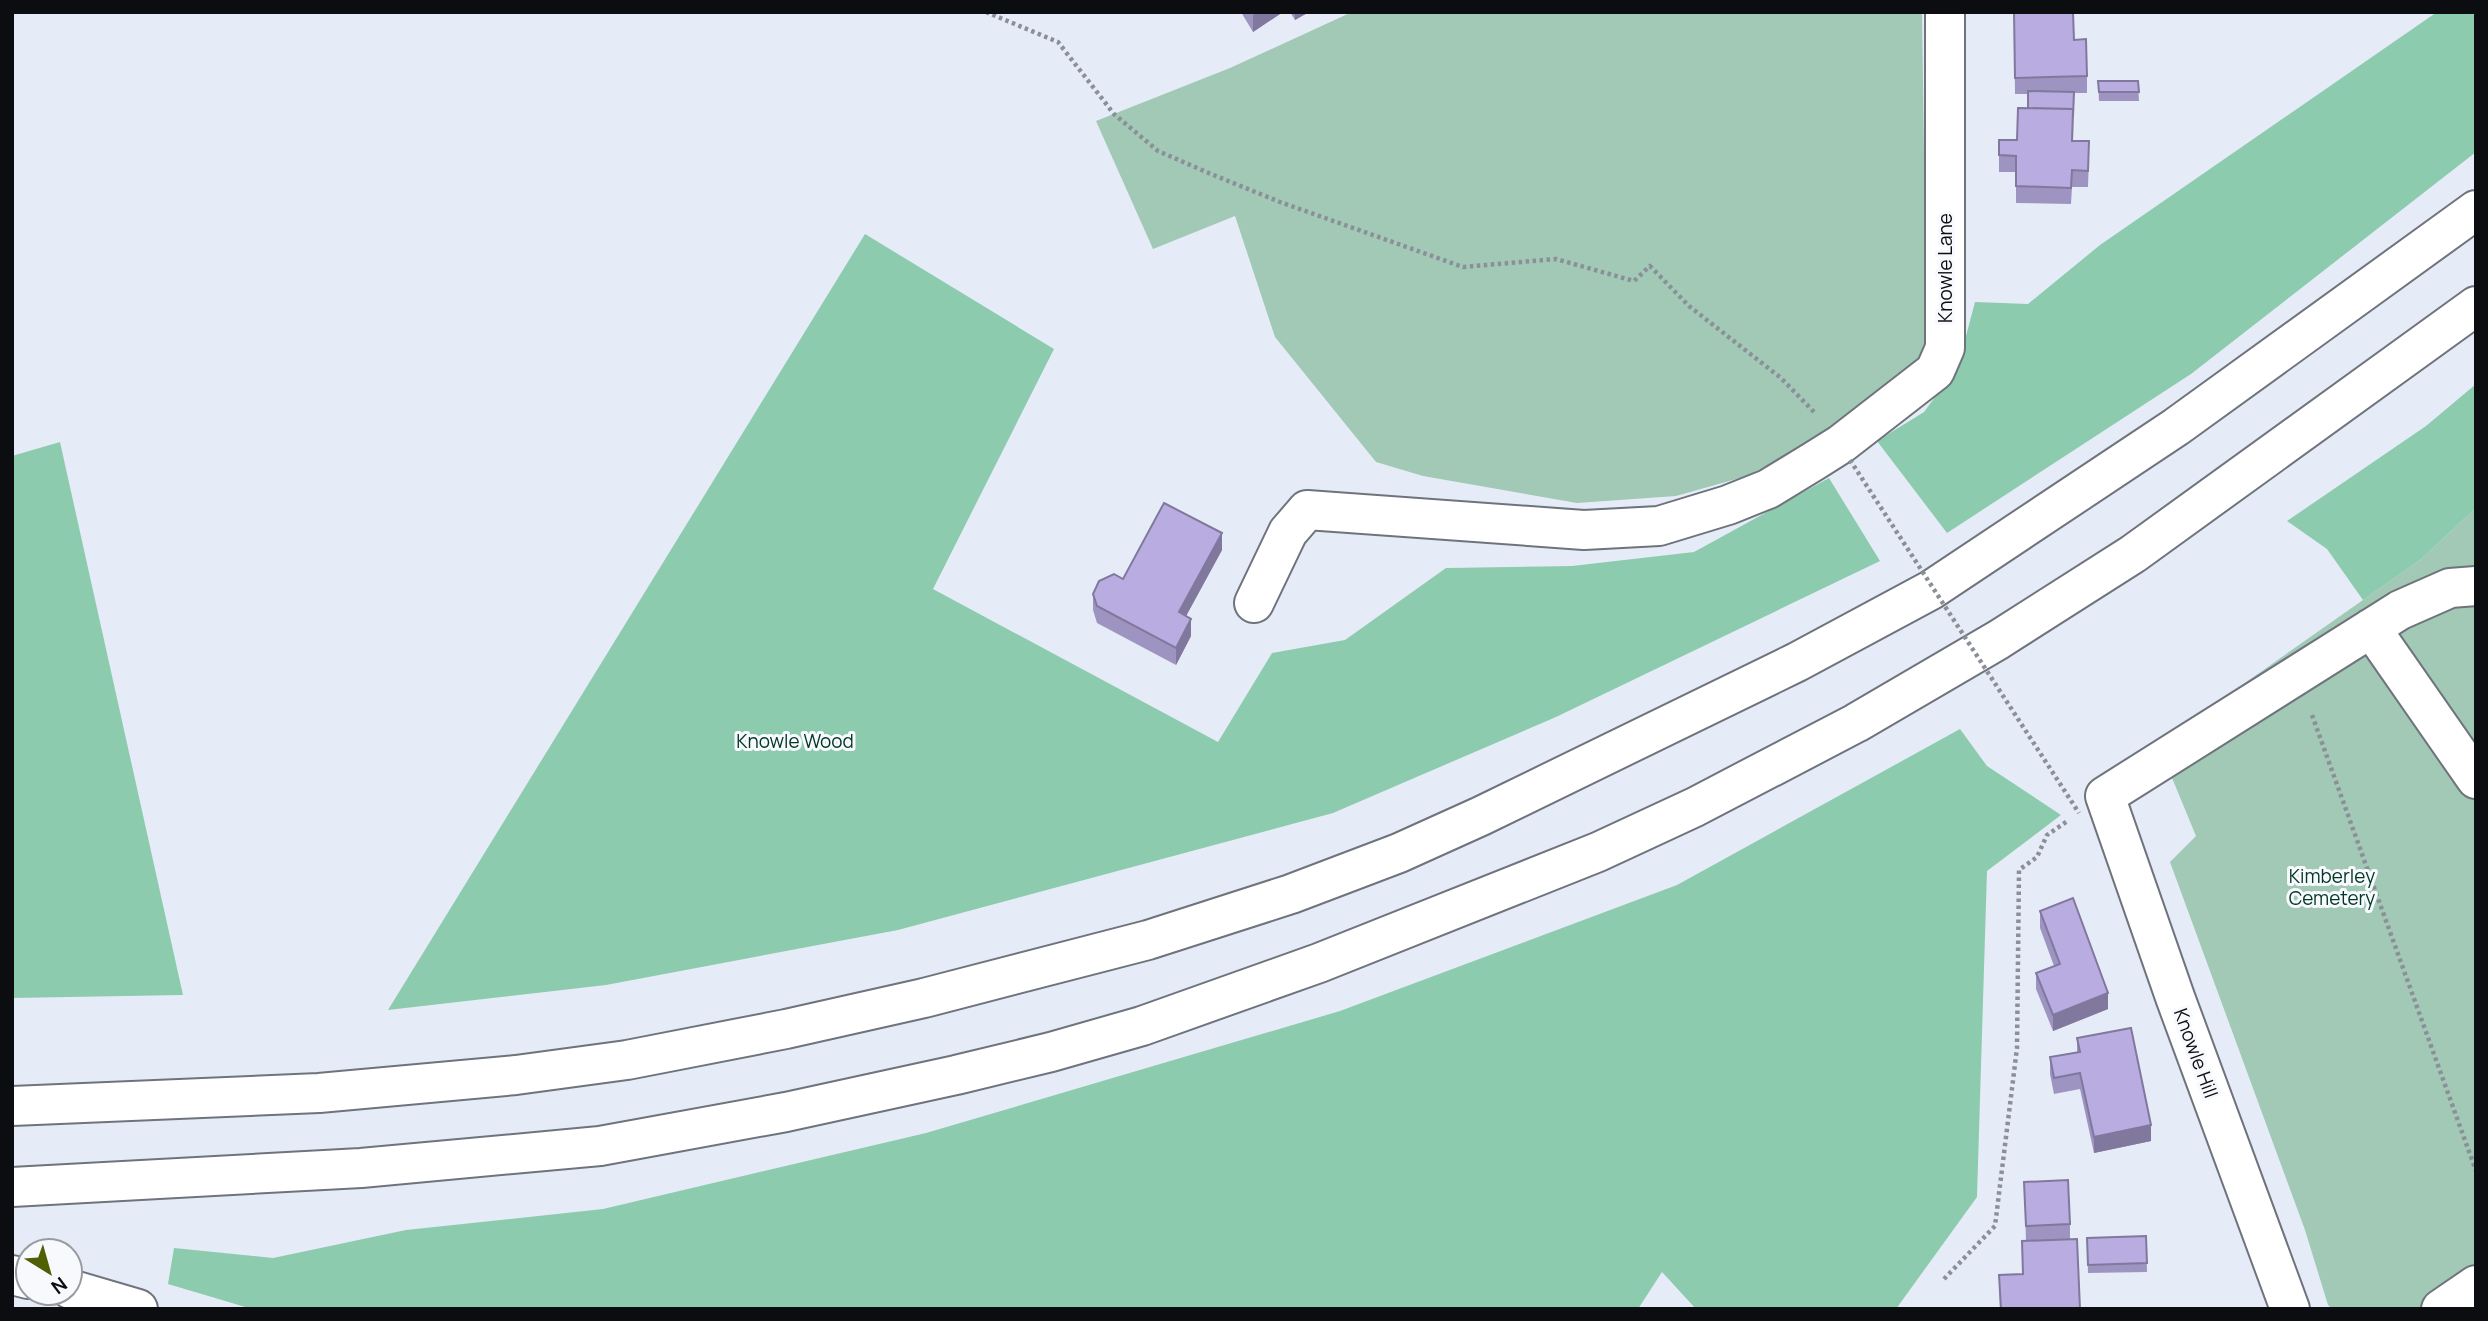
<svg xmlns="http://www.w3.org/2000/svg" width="2488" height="1321" font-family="Manrope,sans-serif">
  <rect width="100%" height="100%" fill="#e6ecf7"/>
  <path fill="#a1c9b6" d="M1352,12H1922L1927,358L1832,432L1747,476L1676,496L1577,503L1423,476L1376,462L1275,337L1235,216L1153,249L1096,121L1230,68Z
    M2476,508V1309H2332L2328,1305L2305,1230L2170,862L2196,836L2158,744L2420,560Z"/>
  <path fill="#8dcbaf" d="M2437,12H2476V152L2191,374L1947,533L1877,441L1924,412L1958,366L1975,302L2028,304L2100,245Z
    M865,234L1054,349L933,589L1218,742L1272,653L1345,640L1446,568L1572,566L1694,552L1829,478L1880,561L1556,717L1333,813L898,930L606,985L388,1010Z
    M2476,384V508L2420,560L2363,600L2327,549L2287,521L2426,426Z
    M60,442L183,995L12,998V456Z
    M1960,729L1987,766L2061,815L1987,871L1977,1197L1896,1309H1696L1662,1272L1638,1309H252L168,1284L174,1248L273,1258L406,1230L603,1209L926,1133L1340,1011L1677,885Z"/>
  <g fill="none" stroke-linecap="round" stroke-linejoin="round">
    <g stroke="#6e737c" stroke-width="42">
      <path id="minor" d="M1254,603L1288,532L1307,510L1584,530L1659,526L1728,505L1768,489L1814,461L1841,444L1935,371L1945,348V12
        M2371,628L2476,779
        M2290,1309L2175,997L2105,796L2400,610L2450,588L2476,586
        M2441,1309L2476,1285"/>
    </g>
    <g stroke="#6e737c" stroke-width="42">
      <path id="highway" d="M12,1106L319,1093L516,1075L627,1060L786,1029L924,998L1148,940L1291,894L1399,853L1481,816L1797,662L1931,590L2176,427L2476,210
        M12,1187L361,1168L600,1146L786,1112L956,1075L1051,1052L1142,1026L1319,963L1598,852L1695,807L1856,723L1998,640L2133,554L2476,306
        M12,1275L28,1279
        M70,1289L138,1309"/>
    </g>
    <path stroke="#8b9098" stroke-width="4.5" stroke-dasharray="3.5 3.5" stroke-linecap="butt" d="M986,12L1058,42L1114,114L1158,151L1211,174L1280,202L1463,267L1556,259L1634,281L1650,266L1689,306L1781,378L1814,412
      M2312,715L2476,1171
      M1944,1279L1995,1226L2017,1048L2019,870L2037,857L2047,835L2069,820"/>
    <use href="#minor" stroke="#fff" stroke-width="38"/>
    <use href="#highway" stroke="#fff" stroke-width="38"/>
    <path stroke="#8b9098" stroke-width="4.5" stroke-dasharray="3.5 3.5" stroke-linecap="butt" d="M1850,460L2079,813"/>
  </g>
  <path fill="#9e94c1" d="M1241,12H1283L1253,32Z
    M1290,12H1309L1295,20Z
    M2014,12L2074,40L2087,76V93H2074L2073,141L2089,158L2088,187H2072L2071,204L2016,203V172H1999V155L2017,140L2028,108V94H2015Z
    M2098,81H2138L2139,101H2099Z
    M1222,550L1186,616L1191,636L1176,665L1097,623L1093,610V594L1123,579Z
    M2040,911L2108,1009L2053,1031L2036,989V973L2054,966L2040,928Z
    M2077,1038L2151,1141L2094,1153L2080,1089L2054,1094L2050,1074V1057L2077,1052Z
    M2024,1182L2070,1224V1240L2080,1309H2000L1999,1275L2022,1274V1241H2026Z
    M2146,1236L2147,1272L2088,1273L2087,1238Z"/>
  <path fill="#81789d" d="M1258,12H1283L1253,32V15Z
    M1295,12H1309L1295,20Z
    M1222,533V550L1179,629V612Z
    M1191,619V636L1176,665V648Z
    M2108,993V1009L2053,1031V1015Z
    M2151,1125V1141L2094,1153V1137Z"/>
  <path fill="#b8ace0" stroke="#81789d" stroke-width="2" d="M2014,12H2073L2074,40L2086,39L2087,76L2015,78Z
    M2098,81H2138L2139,92H2099Z
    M2028,91L2074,92L2073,117V109L2028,108Z
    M2018,108L2073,109L2072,141H2089L2088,171L2072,170L2071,188L2016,186V156L1999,155V140H2017Z
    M1164,503L1222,533L1179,612L1191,619L1176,648L1097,606L1093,594L1099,581L1114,574L1123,579Z
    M2073,898L2108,993L2053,1015L2036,973L2060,964L2040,911Z
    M2131,1028L2151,1125L2094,1137L2080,1073L2054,1078L2050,1057L2080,1052L2077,1038Z
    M2068,1180L2070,1224L2026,1226L2024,1182Z
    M2146,1236L2147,1263L2088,1265L2087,1238Z
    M2077,1239L2080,1309H2001L1999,1275L2023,1274L2022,1241Z"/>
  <g text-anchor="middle" stroke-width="6" stroke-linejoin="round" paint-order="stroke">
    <g font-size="19" fill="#0b0d11" stroke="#f7f9fd">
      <text transform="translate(1945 268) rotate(-90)" y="7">Knowle Lane</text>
      <text transform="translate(2196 1053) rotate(70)" y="7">Knowle Hill</text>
    </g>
    <g font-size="19" fill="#003725" stroke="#f7f9fd">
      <text x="795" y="748">Knowle Wood</text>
      <text x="2332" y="883">Kimberley<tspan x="2332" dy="22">Cemetery</tspan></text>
    </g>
  </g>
  <rect width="2488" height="1321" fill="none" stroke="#0b0d11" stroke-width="28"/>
  <g transform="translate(49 1272) rotate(143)"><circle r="33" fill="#f7f9fd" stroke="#999b9f" stroke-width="2"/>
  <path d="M0-5L12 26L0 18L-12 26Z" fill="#4f6004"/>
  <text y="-10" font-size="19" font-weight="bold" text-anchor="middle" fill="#0b0d11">N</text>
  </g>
</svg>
